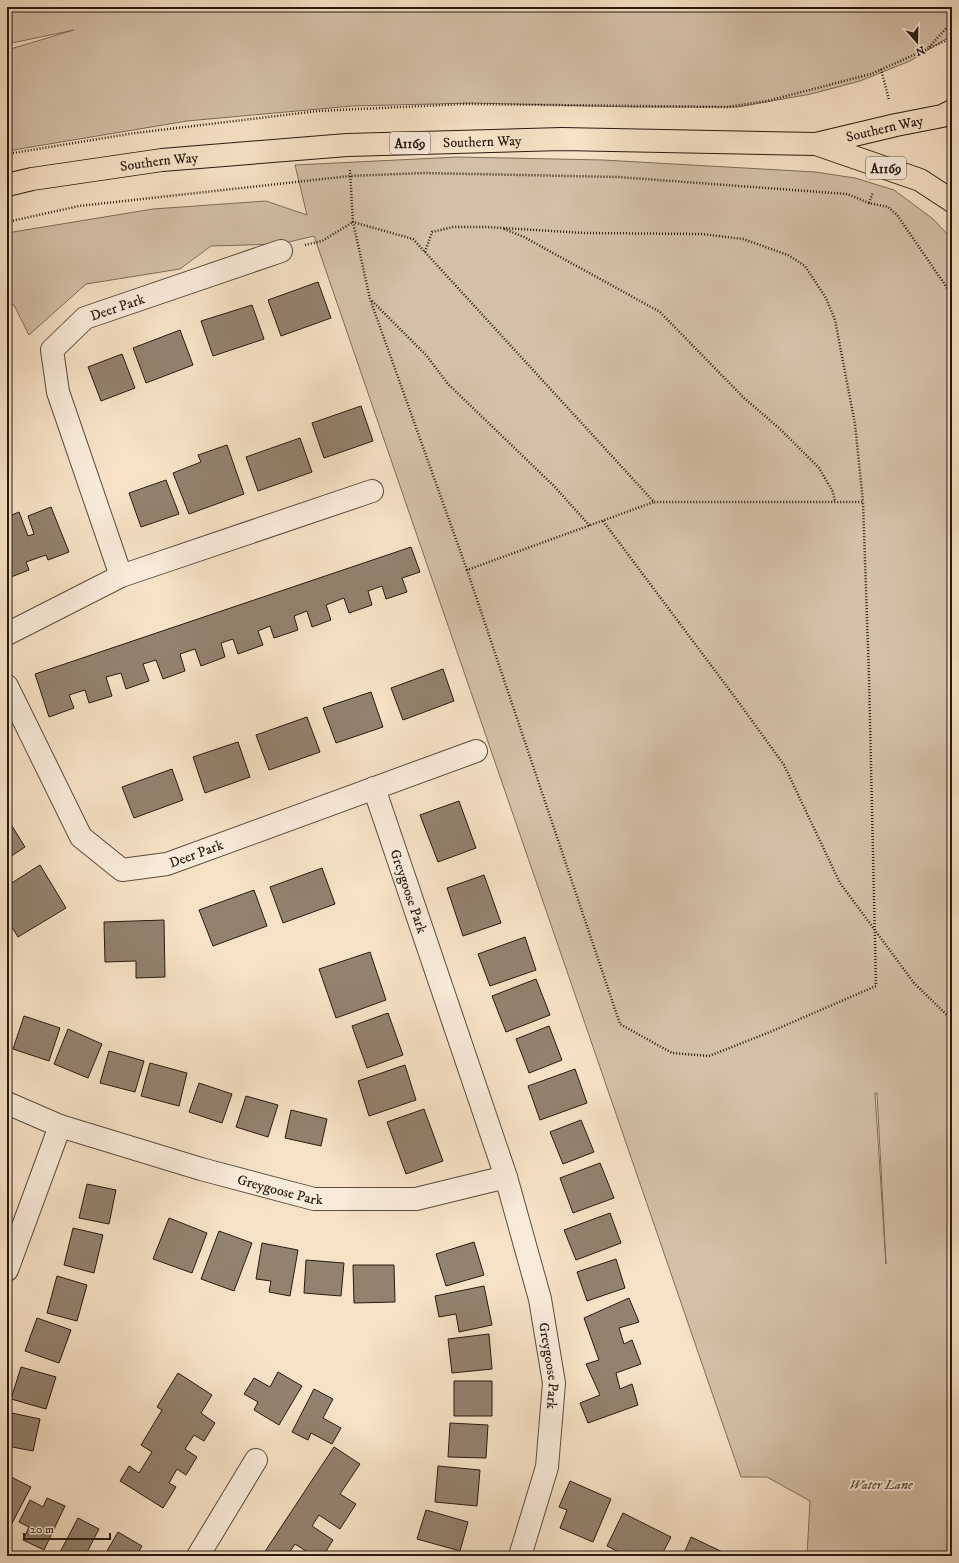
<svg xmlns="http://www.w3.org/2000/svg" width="959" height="1563" font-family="'IM FELL DW Pica',serif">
  <rect width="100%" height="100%" fill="#f7e2c7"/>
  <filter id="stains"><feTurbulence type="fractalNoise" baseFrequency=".005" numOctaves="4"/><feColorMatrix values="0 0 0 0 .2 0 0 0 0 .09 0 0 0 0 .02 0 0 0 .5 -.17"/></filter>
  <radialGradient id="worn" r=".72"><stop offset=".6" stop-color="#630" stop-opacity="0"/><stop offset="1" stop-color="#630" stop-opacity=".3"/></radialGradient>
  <path fill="#d4c0a8" stroke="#7e6d5c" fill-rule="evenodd" d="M7,7H952V35L910,61L860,81L811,94L738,107H634L472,103L352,106L187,121L7,151V50L74,30L7,44Z
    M458,157L603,160L815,172L855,178L894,190L933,219L952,239V1556H807L810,1501L767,1477H741L314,236L280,244L211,246L180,269L86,284L29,335L14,305L7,304V233L153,209L266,201L307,215L295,165ZM875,1093H877L886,1264Z"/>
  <path fill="#93826f" stroke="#271a10" d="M318,282L331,318L281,336L268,300Z
    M252,305L264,339L213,356L201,321Z
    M180,330L193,365L146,383L133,348Z
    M122,354L135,388L101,401L88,367Z
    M361,406L373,441L324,458L312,423Z
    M300,438L312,472L258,491L246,457Z
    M227,445L244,494L189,514L173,473L201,462L198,455Z
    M166,480L179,514L141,527L129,493Z
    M51,507L69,552L48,560L46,555L26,562L29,570L11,577L7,568V517L19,512L28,536L34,534L28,516Z
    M411,547L420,572L402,578L407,592L386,599L382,586L368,591L372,605L349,613L344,598L326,605L331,620L312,627L307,611L294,616L298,630L274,638L270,626L258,631L263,645L238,654L233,639L221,643L225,657L201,666L195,649L180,654L185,671L163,679L156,660L143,664L149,681L126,689L121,673L106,677L112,696L89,703L85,690L69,695L74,708L49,717L35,674Z
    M443,669L454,701L403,720L391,688Z
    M371,692L383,727L336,743L323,708Z
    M307,717L320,752L269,770L256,735Z
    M238,742L250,777L205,793L193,757Z
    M172,769L183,800L134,818L122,787Z
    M459,801L476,848L438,862L420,815Z
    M7,818L25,847L7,859Z
    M40,865L66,908L18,937L7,919V886Z
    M322,868L335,904L283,923L270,887Z
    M484,875L501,923L463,936L447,888Z
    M254,890L267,926L213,946L199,910Z
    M164,920L165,977L136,978V961L105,962L104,922Z
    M525,937L536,970L490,986L478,954Z
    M370,952L386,1000L336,1018L319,969Z
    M536,979L550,1015L506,1032L492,996Z
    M7,1008L12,1010L7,1027Z
    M388,1013L403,1055L367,1068L352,1026Z
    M24,1016L60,1028L49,1061L13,1049Z
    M549,1026L562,1060L529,1073L516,1039Z
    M68,1029L102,1044L88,1078L54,1064Z
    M109,1051L144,1061L135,1092L100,1083Z
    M150,1063L187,1073L179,1106L141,1096Z
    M405,1065L416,1100L369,1116L358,1081Z
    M575,1069L587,1103L540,1120L528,1086Z
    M199,1083L232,1094L222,1123L189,1112Z
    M246,1096L278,1105L268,1137L236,1127Z
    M424,1109L443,1161L406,1174L387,1122Z
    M291,1110L327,1119L321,1146L285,1138Z
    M581,1120L594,1152L563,1164L550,1132Z
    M600,1163L614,1198L573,1213L560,1178Z
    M87,1184L116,1190L109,1224L79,1218Z
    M610,1213L621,1243L576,1260L564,1230Z
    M169,1218L207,1233L192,1273L153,1259Z
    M73,1228L103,1235L94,1273L64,1265Z
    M219,1231L252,1243L234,1291L201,1279Z
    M474,1242L484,1275L446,1286L436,1254Z
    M262,1243L298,1250L290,1296L269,1292L271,1281L256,1279Z
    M616,1259L625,1288L587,1301L577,1272Z
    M306,1260L344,1263L341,1296L304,1293Z
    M353,1265H394L395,1302L354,1303Z
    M57,1276L87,1285L77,1321L47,1313Z
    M484,1286L492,1325L459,1332L456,1314L439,1317L435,1296Z
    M629,1298L639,1322L619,1328L624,1344L632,1340L641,1364L616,1373L620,1389L632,1384L638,1405L588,1423L580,1403L600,1395L586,1364L599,1360L584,1318Z
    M37,1318L71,1330L59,1363L25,1351Z
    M489,1334L492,1369L452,1373L448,1339Z
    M21,1367L56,1377L46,1409L11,1399Z
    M278,1372L302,1386L279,1425L254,1410L258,1402L244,1394L254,1378L270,1387Z
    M178,1373L212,1395L201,1413L215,1423L204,1441L194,1435L185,1449L197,1457L186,1475L177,1469L169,1483L176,1487L163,1508L120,1481L129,1466L139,1473L152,1452L141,1445L162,1410L157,1407Z
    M454,1381H492V1416H454Z
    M314,1389L333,1399L323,1418L341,1428L332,1444L311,1433L308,1440L292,1432Z
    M7,1412L40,1419L33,1451L7,1446Z
    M450,1423L488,1425L486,1458L448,1457Z
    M334,1447L360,1464L340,1494L356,1504L340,1529L319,1515L312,1526L333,1540L323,1556H314L295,1544L287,1556H262Z
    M438,1466L480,1470L477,1506L435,1502Z
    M11,1477L31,1487L9,1529L7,1528V1485Z
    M570,1481L611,1499L593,1542L560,1528L567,1510L559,1507Z
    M47,1498L65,1506L44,1550L23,1540L29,1527L19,1522L30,1500L43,1507Z
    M426,1510L468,1522L460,1551L417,1539Z
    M623,1513L671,1537L661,1556H627L607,1546Z
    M78,1518L99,1529L85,1556H58Z
    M118,1532L142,1546L136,1556H104Z
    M691,1537L731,1556H683Z
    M420,1552L429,1556H418Z"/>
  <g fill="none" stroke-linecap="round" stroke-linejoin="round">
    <g stroke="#5b4c3e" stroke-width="24">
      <g id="minor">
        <path id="s1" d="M121,576L58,392L52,350L85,318L281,251"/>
        <path d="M7,634L121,576L372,491"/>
        <path id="s2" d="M7,686L81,837L122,870L167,864L476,751"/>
        <path id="s3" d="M374,788L506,1177L540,1299L554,1383L547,1467L520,1556"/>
        <path id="s4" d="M7,1103L60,1126L201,1169L314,1199H416L506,1177"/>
        <path d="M7,1270L60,1126"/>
        <path d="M198,1556L256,1460"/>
      </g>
    </g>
    <g stroke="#271a10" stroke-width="24">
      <g id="primary">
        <path d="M816,144L920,180L952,201"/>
        <path id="s5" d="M7,185L32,179L162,160L347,145L562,139L816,144L896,125L942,116L952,111"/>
      </g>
    </g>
    <path stroke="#271a10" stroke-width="2.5" stroke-dasharray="1 2" stroke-linecap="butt" d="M929,47L952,22
      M881,69L889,100
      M7,154L135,133L318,111L464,104L728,107L767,101L871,74L952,38
      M869,203L873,192
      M7,222L79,206L350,176L424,173L618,177L847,194L869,203L888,207L897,215L952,295
      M504,229L524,237L660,312L744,398L779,428L819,468L833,492L835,502
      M305,245L322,241L353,222L350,170
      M425,252L432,232L453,227H486L585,233L702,234L743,239L788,255L805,266L826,298L835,320L855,424L863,502
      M372,301L426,355L448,384L554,486L590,526
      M603,521L737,700L784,765L840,883L914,983L952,1020
      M467,570L370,299L353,222L413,239L654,502H863L869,677L876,986L770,1032L709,1056L672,1053L620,1024L467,570L654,502"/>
    <use href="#minor" stroke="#faecdb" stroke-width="22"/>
    <use href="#primary" stroke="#f7e2c7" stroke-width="22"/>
  </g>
  <g text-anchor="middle" stroke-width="4" stroke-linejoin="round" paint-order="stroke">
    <g fill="#faecdb" stroke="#66594d" stroke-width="1">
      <rect x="390" y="132" width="40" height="22" rx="3"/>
      <rect x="866" y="157" width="40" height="22" rx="3"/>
    </g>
    <g font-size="13" font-weight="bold" fill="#271a10">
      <text x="410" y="148">A1169</text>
      <text x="886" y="173">A1169</text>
    </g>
    <g font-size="14" fill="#271a10" stroke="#faecdb">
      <text dy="5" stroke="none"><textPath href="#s5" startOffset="882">Southern Way</textPath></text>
      <text dy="5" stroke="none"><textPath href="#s5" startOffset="478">Southern Way</textPath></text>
      <text dy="5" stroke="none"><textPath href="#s5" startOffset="154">Southern Way</textPath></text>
      <text dy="5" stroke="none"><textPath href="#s1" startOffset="317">Deer Park</textPath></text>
      <text dy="5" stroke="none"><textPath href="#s2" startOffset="297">Deer Park</textPath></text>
      <text dy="5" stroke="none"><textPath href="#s3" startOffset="109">Greygoose Park</textPath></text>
      <text dy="5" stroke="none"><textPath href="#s4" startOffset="287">Greygoose Park</textPath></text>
      <text dy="5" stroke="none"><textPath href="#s3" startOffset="605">Greygoose Park</textPath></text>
    </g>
    <g font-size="14" font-style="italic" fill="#5b4c3e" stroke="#faecdb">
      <text x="881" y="1489">Water Lane</text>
    </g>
  </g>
  <rect width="959" height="1563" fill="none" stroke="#f7e2c7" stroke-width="24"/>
  <rect x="8" y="8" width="943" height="1547" fill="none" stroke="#271a10" stroke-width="2"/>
  <rect x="12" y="12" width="935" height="1539" fill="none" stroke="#271a10"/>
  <g transform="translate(917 42) rotate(160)" stroke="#faecdb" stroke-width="3" paint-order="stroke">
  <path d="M0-3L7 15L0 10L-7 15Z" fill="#271a10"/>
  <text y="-6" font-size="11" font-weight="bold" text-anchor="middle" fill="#271a10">N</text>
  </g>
  <path d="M24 1533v6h86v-6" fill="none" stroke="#271a10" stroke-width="2"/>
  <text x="30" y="1533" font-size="12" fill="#271a10" stroke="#faecdb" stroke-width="3" paint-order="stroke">20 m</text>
  <rect width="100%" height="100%" filter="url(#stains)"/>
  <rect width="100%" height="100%" fill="url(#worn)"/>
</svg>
